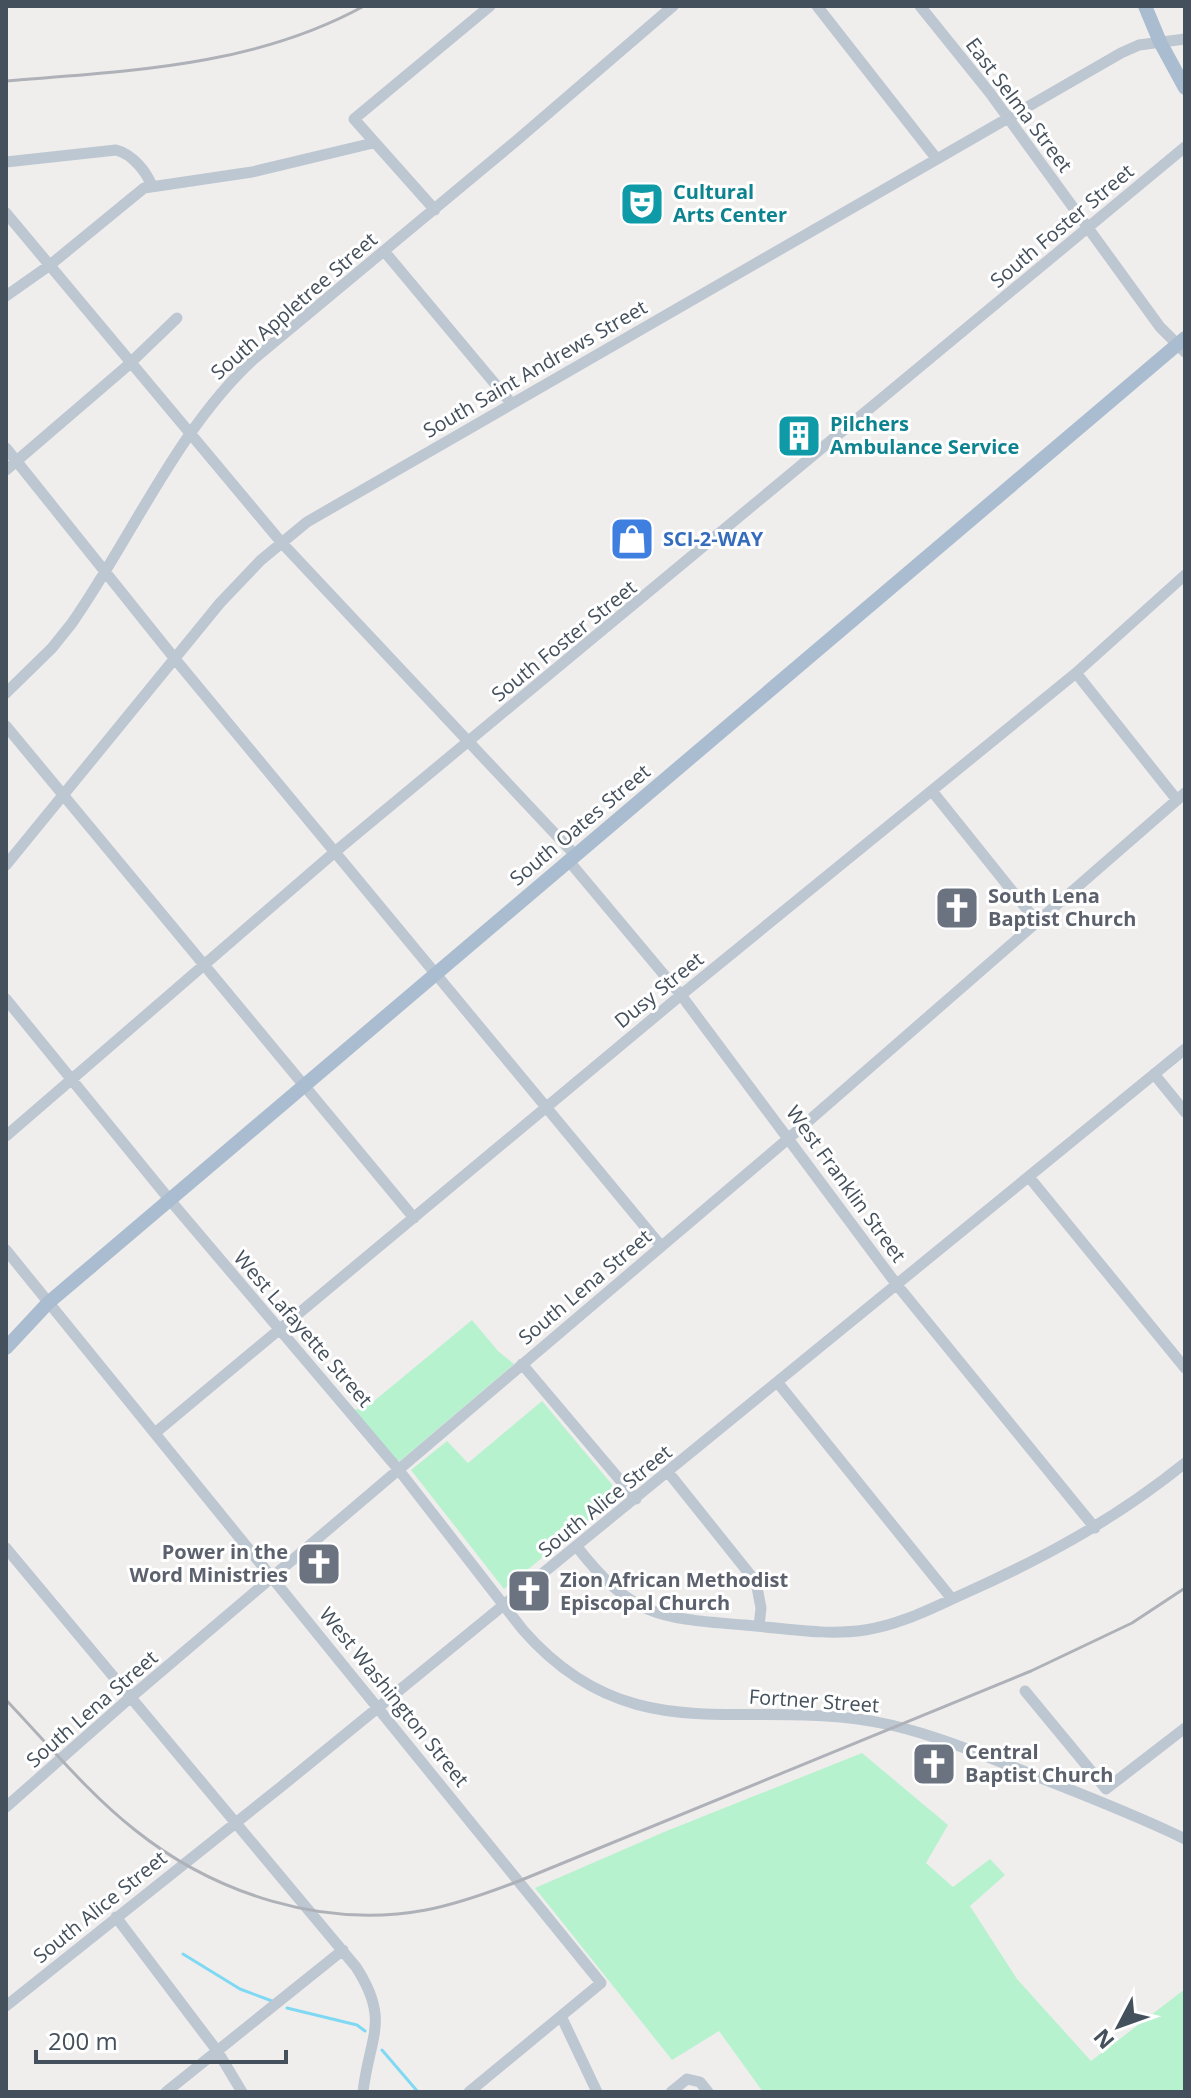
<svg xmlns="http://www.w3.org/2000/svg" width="1191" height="2098" font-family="'Open Sans',sans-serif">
  <rect width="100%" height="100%" fill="#f0eded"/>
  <path fill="#b7f2cf" d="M472,1320L498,1351L514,1364L400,1461L397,1460L354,1410L368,1406Z
    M542,1401L620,1494L504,1589L411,1470L447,1441L468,1463Z
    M862,1753L948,1825L926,1863L953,1887L990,1859L1005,1875L970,1906L1017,1979L1091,2061L1185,1989V2092H763L719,2031L672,2060L535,1888L664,1832Z"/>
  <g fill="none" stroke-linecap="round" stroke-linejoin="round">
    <path stroke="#80d9f2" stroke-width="3" d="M183,1954L240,1989L272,2001
      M287,2008L357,2025L365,2031
      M382,2050L418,2092"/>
    <path stroke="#bcc7d1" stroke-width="11" d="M817,6L936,158
      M920,6L990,93L1160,327L1185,352
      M6,162L116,150C132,154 146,171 152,186
      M435,210L354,119L490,6
      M6,213L281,542L575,855
      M384,251L511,403
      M6,296L50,265L144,188L252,172L373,143
      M6,448L175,659L661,1246
      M6,470L126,367L177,318
      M1076,673L1177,800
      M6,693L52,648L72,623C132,537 178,428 255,358L516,141L673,6
      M6,726L414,1218
      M932,791L1037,922
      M568,860L681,995L897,1285L1095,1528
      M6,865L220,603L261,560L307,522L1121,53L1139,45L1185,39
      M6,999L169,1199L398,1469L523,1630C635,1758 750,1693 891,1725C938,1736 983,1755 1028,1773C1081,1794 1134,1814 1185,1839
      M1154,1074L1185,1112
      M6,1136L336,851L1185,147
      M1029,1177L1185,1368
      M6,1250L601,1983L469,2092
      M522,1364L636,1499
      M778,1383L952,1599
      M155,1433L681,995L1076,673L1185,575
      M668,1472L756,1582L761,1608L759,1626
      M577,1547C632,1617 659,1618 744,1625C784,1628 825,1636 865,1630C899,1625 930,1609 961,1595C1042,1559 1116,1519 1185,1463
      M6,1548L356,1967C391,2021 369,2037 363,2092
      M1025,1691L1106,1789
      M1106,1789L1185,1728
      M6,1807L124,1703L789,1138L1185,793
      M116,1917L218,2052L242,2092
      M6,2006L282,1786L1185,1049
      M561,2016L597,2092
      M166,2092L343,1950
      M671,2092L687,2079L700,2082L708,2092"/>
    <path stroke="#aabccf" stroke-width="14" d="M1145,6L1160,42L1185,88
      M6,1348L48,1303L94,1264L1185,338"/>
    <path stroke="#aeb2b8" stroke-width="3" d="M6,81C128,71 253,67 364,6
      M6,1700C48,1744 87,1792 135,1830C215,1894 323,1929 426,1910C458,1904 488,1893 519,1881L1031,1671L1132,1623L1185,1588"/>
  </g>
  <defs>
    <g id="theatre-square" transform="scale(2.3)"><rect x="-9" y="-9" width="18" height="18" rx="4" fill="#0f9aa8" stroke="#fff"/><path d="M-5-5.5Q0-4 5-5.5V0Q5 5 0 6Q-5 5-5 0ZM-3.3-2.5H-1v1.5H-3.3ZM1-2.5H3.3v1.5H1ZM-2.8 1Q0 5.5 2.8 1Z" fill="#fff"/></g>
    <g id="building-square" transform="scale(2.3)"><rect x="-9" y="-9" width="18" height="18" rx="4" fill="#0f9aa8" stroke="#fff"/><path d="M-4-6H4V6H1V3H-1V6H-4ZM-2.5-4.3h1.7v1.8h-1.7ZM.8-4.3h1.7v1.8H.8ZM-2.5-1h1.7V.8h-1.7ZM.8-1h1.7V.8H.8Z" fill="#fff"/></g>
    <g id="shop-square" transform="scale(2.3)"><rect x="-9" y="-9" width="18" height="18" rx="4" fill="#3f7fe0" stroke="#fff"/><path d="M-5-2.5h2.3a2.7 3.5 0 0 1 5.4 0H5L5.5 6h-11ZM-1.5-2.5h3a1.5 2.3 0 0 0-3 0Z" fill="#fff"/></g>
    <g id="church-square" transform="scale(2.3)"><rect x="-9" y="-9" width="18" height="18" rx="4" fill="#6b7280" stroke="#fff"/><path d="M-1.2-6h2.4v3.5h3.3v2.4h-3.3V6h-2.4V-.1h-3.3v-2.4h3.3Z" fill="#fff"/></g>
  </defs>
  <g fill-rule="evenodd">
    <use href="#theatre-square" x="642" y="204"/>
    <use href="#building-square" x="799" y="436"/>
    <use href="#shop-square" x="632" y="539"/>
    <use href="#church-square" x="957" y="908"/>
    <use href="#church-square" x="319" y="1564"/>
    <use href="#church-square" x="529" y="1591"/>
    <use href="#church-square" x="934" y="1764"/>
  </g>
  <g text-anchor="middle" stroke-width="6" stroke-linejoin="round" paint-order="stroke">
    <g font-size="20" fill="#44505c" stroke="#fff">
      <text transform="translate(1019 105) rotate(53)" y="7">East Selma Street</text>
      <text transform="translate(1062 226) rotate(-40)" y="7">South Foster Street</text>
      <text transform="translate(294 306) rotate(-41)" y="7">South Appletree Street</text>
      <text transform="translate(535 369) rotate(-30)" y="7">South Saint Andrews Street</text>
      <text transform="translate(564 641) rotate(-39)" y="7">South Foster Street</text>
      <text transform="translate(580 825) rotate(-40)" y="7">South Oates Street</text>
      <text transform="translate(659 990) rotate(-39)" y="7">Dusy Street</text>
      <text transform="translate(846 1184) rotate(54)" y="7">West Franklin Street</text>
      <text transform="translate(585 1287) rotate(-40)" y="7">South Lena Street</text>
      <text transform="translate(303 1329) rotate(49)" y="7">West Lafayette Street</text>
      <text transform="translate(605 1501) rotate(-39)" y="7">South Alice Street</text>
      <text transform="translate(394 1697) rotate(51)" y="7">West Washington Street</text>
      <text transform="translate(814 1701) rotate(4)" y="7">Fortner Street</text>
      <text transform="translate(92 1709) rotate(-41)" y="7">South Lena Street</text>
      <text transform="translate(100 1907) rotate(-39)" y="7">South Alice Street</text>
    </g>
    <g font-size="20" font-weight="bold" fill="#0d838f" stroke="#fff" text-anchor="start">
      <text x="673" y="199">Cultural<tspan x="673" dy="23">Arts Center</tspan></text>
      <text x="830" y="431">Pilchers<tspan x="830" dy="23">Ambulance Service</tspan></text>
    </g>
    <g font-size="20" font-weight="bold" fill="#366cbe" stroke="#fff" text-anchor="start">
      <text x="663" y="546">SCI-2-WAY</text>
    </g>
    <g font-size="20" font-weight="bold" fill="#5b616d" stroke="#fff" text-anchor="start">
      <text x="988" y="903">South Lena<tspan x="988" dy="23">Baptist Church</tspan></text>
      <text x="288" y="1559" text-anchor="end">Power in the<tspan x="288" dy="23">Word Ministries</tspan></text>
      <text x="560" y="1587">Zion African Methodist<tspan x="560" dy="23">Episcopal Church</tspan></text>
      <text x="965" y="1759">Central<tspan x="965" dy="23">Baptist Church</tspan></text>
    </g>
  </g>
  <rect width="1191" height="2098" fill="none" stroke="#44505c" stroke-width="16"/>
  <g transform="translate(1119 2026) rotate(229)" stroke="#ffffff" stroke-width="6" paint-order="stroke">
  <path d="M0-6L14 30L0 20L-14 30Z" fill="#44505c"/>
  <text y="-12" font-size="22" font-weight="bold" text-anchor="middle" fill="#44505c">N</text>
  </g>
  <path d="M36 2050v12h250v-12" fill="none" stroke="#44505c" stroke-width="4"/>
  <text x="48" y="2050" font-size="24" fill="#44505c" stroke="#ffffff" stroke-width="6" paint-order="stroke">200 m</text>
</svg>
